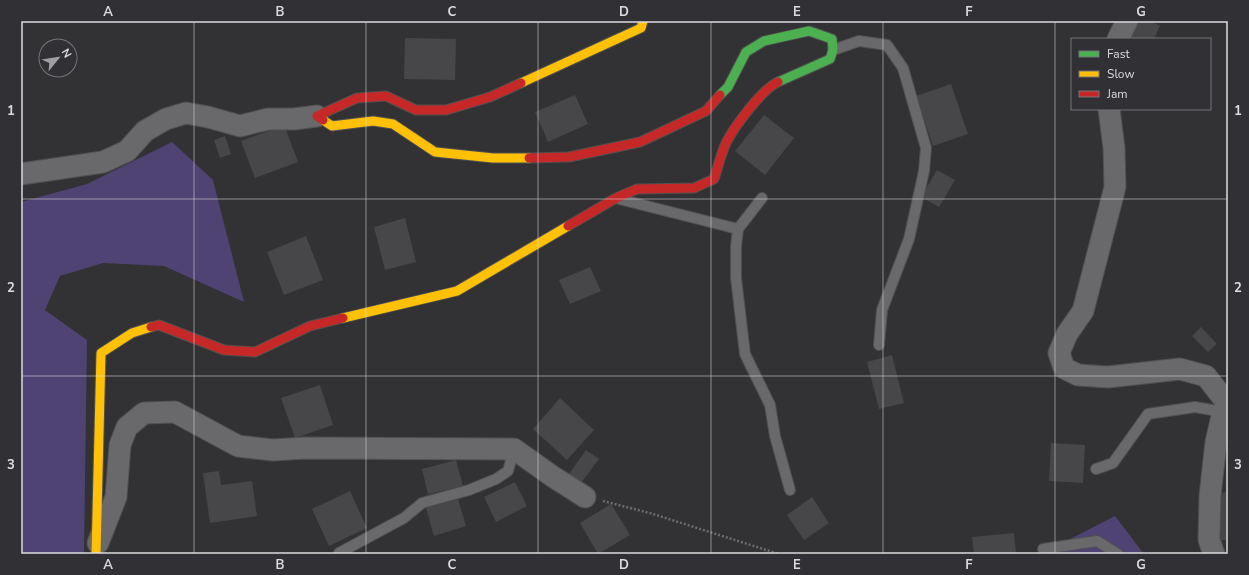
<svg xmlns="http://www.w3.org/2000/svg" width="1249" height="575" font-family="'Nunito Sans',sans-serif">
  <rect width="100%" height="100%" fill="#323133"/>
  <path fill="#4f4373" d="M172,142L213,180L244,302L164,266L103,263L60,276L45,310L87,340L84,554H21V202L87,184Z
    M1115,516L1144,554H1041Z"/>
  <path fill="#474648" d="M1130,21H1151L1160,26L1154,39H1121Z
    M405,38L456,39L455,80L404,79Z
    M951,84L968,134L933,146L916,96Z
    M575,95L588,124L548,142L535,112Z
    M764,115L794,138L765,175L735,151Z
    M284,125L298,162L255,178L241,141Z
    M225,136L231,154L220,158L214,140Z
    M937,170L955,180L939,207L921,197Z
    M405,218L416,262L385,270L374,227Z
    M306,236L323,280L284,295L267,252Z
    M590,267L601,291L570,304L559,280Z
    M1201,327L1217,344L1208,352L1192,336Z
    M892,355L904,403L879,409L867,362Z
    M320,385L333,425L295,438L281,398Z
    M560,398L594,430L567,460L533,429Z
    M1051,443L1085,445L1083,483L1049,481Z
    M586,450L599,459L581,483L569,474Z
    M456,460L463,486L428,494L422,469Z
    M219,471L221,485L252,481L257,516L210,523L203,473Z
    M515,482L527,506L496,522L484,497Z
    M350,491L367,528L329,546L312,509Z
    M1228,492V540H1221L1216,493Z
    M812,497L829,523L804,540L787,515Z
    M458,499L466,526L434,536L426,508Z
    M611,504L630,535L598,554L580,523Z
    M1014,533L1016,554H974L972,537Z"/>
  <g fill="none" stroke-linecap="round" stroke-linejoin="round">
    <g stroke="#505051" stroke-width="12">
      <path id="lane" d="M833,50L859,41L887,45L903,68L926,148L924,171L909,239L882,310L879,345
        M762,198L738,229L736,246V278L745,354L770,405L775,436L790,490
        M619,199L738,229
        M1096,469L1113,463L1148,414L1195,407L1223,412
        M1043,549L1097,541L1118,554
        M339,553L404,518L422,503L469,490L496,479L508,471L514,449"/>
    </g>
    <g stroke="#505051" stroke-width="23">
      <path id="street" d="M1118,39L1127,21
        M1109,109L1114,148L1115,187L1083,311L1067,334L1059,353L1064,368L1078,375L1108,377L1180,369L1206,376L1227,403L1223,412L1216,442L1210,496L1209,540L1214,554
        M21,174L103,162L127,151L145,131L166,119L186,113L208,117L240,126L268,119H294L317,116
        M98,543L116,497L120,445L127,427L144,413L175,412L238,446L273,450L305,448L514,449L552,476L585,497"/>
    </g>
    <g stroke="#505051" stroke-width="11">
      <path id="fast" d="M720,95L728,87L746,52L764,41L809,31L832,39L833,50L830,59L778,82"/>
    </g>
    <g stroke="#505051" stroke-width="11">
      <path id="slow" d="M521,83L641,28L643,21
        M323,120L332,126L373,121L393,124L435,152L493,158H529
        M343,318L457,291L568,226
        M96,554L101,353L132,333L151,327"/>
    </g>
    <g stroke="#505051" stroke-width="11">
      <path id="jam" d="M323,120L317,116L357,98L386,96L416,110H446L490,97L521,83
        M529,158L569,157L640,142L706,111L720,95
        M568,226L616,198L637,189L694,188L714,179C718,167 721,154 726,143C734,127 762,89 778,82
        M151,327L159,325L224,350L255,352L310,326L343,318"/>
    </g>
    <path stroke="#6c6c6d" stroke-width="2.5" stroke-dasharray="2 2" stroke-linecap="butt" d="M603,501L653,514L779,554"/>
    <use href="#lane" stroke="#69686a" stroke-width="10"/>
    <use href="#street" stroke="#69686a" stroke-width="21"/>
    <use href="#fast" stroke="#4caf50" stroke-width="9"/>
    <use href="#slow" stroke="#ffc107" stroke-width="9"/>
    <use href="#jam" stroke="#c62828" stroke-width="9"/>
  </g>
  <path fill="none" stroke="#dcdcde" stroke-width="1" stroke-opacity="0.55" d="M194,21V554M366,21V554M538,21V554M711,21V554M883,21V554M1055,21V554M21,199H1228M21,376H1228"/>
  <rect width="1249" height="575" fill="none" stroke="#313034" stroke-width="44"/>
  <rect x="1071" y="38" width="140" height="72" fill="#313034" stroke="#757578"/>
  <rect x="1079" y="51" width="20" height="6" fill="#4caf50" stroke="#757578"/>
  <text x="1107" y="58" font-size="12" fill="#dcdcde">Fast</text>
  <rect x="1079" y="71" width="20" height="6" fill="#ffc107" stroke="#757578"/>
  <text x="1107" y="78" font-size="12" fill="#dcdcde">Slow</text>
  <rect x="1079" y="91" width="20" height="6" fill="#c62828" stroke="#757578"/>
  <text x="1107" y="98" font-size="12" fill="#dcdcde">Jam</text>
  <g transform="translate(58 58) rotate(60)"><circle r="19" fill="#313034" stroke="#757578"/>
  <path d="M0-3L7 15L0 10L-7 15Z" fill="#a0a0a2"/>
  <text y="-6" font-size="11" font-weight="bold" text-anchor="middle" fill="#dcdcde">N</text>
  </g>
  <rect x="22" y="22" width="1205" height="531" fill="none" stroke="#dcdcde" stroke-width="1.5"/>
  <g font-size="13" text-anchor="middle" font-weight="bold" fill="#dcdcde">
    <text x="108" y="16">A</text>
    <text x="280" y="16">B</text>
    <text x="452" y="16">C</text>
    <text x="624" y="16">D</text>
    <text x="797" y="16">E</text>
    <text x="969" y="16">F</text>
    <text x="1141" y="16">G</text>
    <text x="11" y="115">1</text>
    <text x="1238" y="115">1</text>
    <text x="11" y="292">2</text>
    <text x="1238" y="292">2</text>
    <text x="11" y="469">3</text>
    <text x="1238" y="469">3</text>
    <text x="108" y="569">A</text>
    <text x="280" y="569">B</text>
    <text x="452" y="569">C</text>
    <text x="624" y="569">D</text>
    <text x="797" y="569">E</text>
    <text x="969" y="569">F</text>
    <text x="1141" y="569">G</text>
  </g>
</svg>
